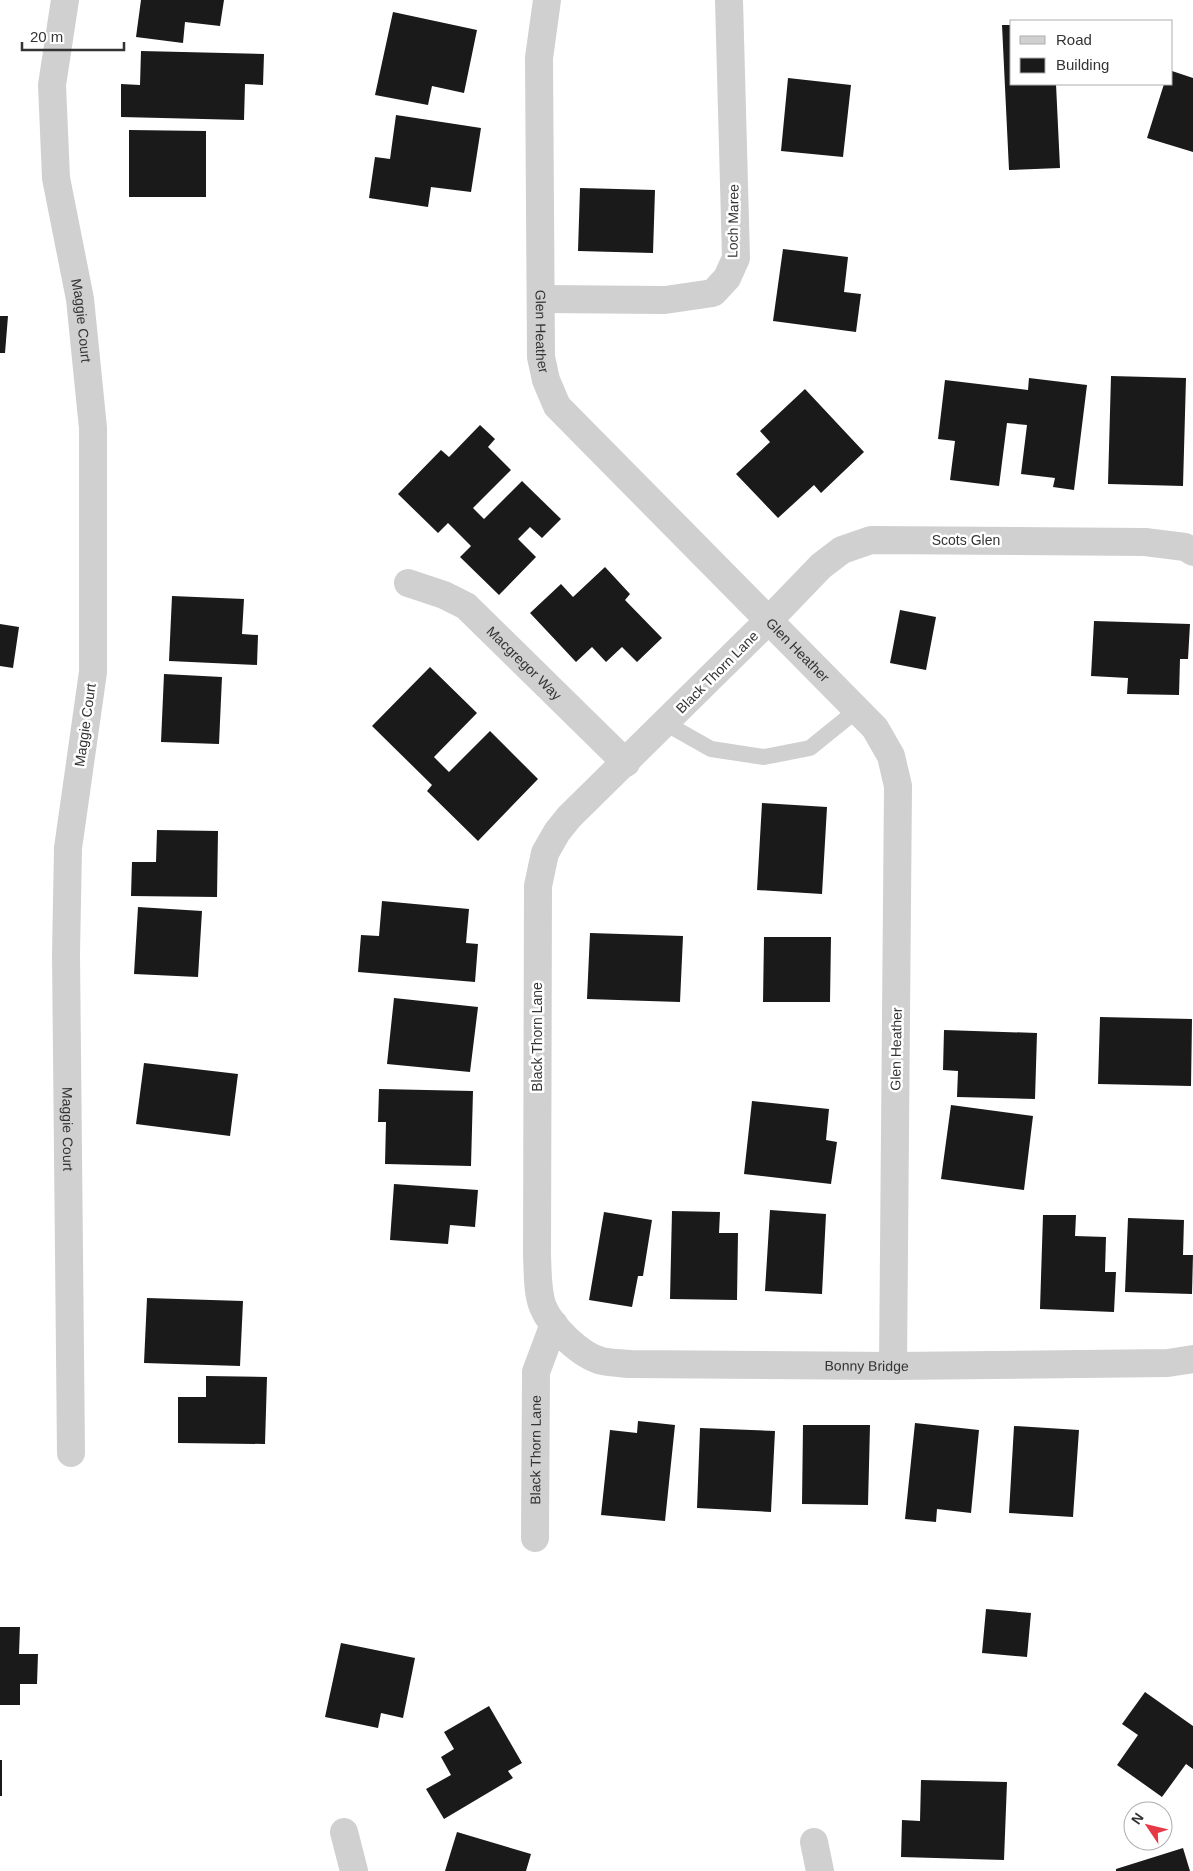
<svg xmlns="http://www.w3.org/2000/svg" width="1193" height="1871" font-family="Helvetica,sans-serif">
  <rect width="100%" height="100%" fill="#fff"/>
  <path fill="#1a1a1a" d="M141,0H224L220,26L185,22L183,43L136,37Z
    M393,12L477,30L464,93L432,86L428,105L375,95Z
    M1002,25H1012V84H1056L1060,168L1009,170Z
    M141,51L264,54L263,85L245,84L244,120L121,117V84L140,85Z
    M1172,71L1193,78V152L1147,138L1164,84H1172Z
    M788,78L851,85L843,157L781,151Z
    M396,115L481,128L471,192L431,187L428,207L369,198L375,157L390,159Z
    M129,130L206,131V197H129Z
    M580,188L655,190L653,253L578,251Z
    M783,249L848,257L844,292L861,294L856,332L773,321Z
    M0,316H8L5,353H0Z
    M1111,376L1186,378L1183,486L1108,484Z
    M1029,378L1087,385L1074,490L1053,487L1055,478L1021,474L1027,425L1007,423L999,486L950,480L955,441L938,439L945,380L1028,390Z
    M805,389L864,452L821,493L814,485L778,518L736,474L770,442L760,431Z
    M480,425L495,439L488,447L511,470L473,508L484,519L522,481L561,519L542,538L530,527L518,539L536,557L499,595L460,557L471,546L448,523L438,533L398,494L441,450L449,457Z
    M605,567L630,594L625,600L662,638L637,662L622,647L606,662L592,647L576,662L530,613L561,584L573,597Z
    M172,596L244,599L242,634L258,635L257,665L169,661Z
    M900,610L936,617L926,670L890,663Z
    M1094,621L1190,624L1188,659H1180L1179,695L1127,694L1128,678L1091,676Z
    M0,624L19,627L13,668L0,666Z
    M430,667L477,713L434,757L449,772L490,731L538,779L478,841L427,791L432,785L372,726Z
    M164,674L222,677L219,744L161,742Z
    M762,803L827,807L822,894L757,890Z
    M157,830L218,831L217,897L131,896L132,862H156Z
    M382,901L469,909L466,943L478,944L475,982L358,972L361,935L379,936Z
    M138,907L202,911L198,977L134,974Z
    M590,933L683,936L680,1002L587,999Z
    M764,937H831L830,1002H763Z
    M394,998L478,1007L470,1072L387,1064Z
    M1100,1017L1192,1019L1191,1086L1098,1084Z
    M944,1030L1037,1033L1035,1099L957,1097L958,1071L943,1070Z
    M144,1063L238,1074L230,1136L136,1124Z
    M379,1089L473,1091L471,1166L385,1164L386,1122H378Z
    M752,1101L829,1109L826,1140L837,1142L831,1184L744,1174Z
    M951,1105L1033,1116L1024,1190L941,1179Z
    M394,1184L478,1190L475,1227L450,1225L448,1244L390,1240Z
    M770,1210L826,1214L822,1294L765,1291Z
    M672,1211L720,1212L719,1233H738L737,1300L670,1299Z
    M604,1212L652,1220L643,1276H638L632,1307L589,1300Z
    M1043,1215H1076L1075,1236L1106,1237L1105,1272H1116L1114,1312L1040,1309Z
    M1128,1218L1184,1220L1183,1255H1193L1192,1294L1125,1292Z
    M147,1298L243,1301L240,1366L144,1363Z
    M206,1376L267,1377L265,1444L178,1443V1397H206Z
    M638,1421L675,1425L665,1521L601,1515L610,1430L637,1433Z
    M915,1423L979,1430L971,1513L937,1509L936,1522L905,1519Z
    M803,1425H870L868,1505L802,1504Z
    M1014,1426L1079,1430L1073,1517L1009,1513Z
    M700,1428L775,1431L771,1512L697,1508Z
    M986,1609L1031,1613L1027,1657L982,1653Z
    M0,1627H20L19,1654H38L37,1684H20V1705H0Z
    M341,1643L415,1658L403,1718L381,1713L378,1728L325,1717Z
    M1145,1692L1193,1726V1769L1186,1764L1162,1797L1117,1765L1138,1735L1122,1724Z
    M489,1706L522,1763L508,1771L513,1778L444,1819L426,1789L451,1775L441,1757L454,1749L444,1732Z
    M0,1760H2V1796H0Z
    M921,1780L1007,1782L1004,1860L901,1857L902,1820L920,1821Z
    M457,1832L531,1854L526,1871H445Z
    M1183,1848L1190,1871H1116V1869Z"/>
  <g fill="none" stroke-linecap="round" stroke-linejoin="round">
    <path stroke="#d0d0d0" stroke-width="16" d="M665,723L711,749L764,757L810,748L857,710"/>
    <g stroke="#d0d0d0" stroke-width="28">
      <path id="s1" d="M65,0L52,85L56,178L80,299L93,428V672L68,848L66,954L71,1453"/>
      <path id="s2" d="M547,0L539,58L541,357L546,380L557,406L875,728L891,756L898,786L893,1366"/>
      <path d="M541,299L665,300L713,293L727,278L736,258L729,0"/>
      <path id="s3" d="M1193,552L1185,547L1145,542L871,540L842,550L821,566L768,621L569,817L557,832L545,853L538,886L537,1256C538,1273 537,1292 543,1307C551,1327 581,1356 602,1361C611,1363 621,1363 630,1364L893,1366L1168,1363L1193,1359"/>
      <path id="s4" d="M408,583L444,595L466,606L626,763"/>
      <path id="s5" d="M535,1538L536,1372L554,1324"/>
      <path d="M344,1832L354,1871"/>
      <path d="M814,1842L820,1871"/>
    </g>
  </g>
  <g text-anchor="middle" stroke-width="5" stroke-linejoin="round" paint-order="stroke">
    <g font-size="14" fill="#333" stroke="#fff">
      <text transform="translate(733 221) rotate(-89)" y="5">Loch Maree</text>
      <text dy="5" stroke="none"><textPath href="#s1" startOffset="324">Maggie Court</textPath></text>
      <text dy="5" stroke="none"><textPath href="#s2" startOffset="332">Glen Heather</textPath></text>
      <text x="966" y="545">Scots Glen</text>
      <text dy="5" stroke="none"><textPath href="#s2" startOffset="752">Glen Heather</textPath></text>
      <text dy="5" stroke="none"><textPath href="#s4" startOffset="144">Macgregor Way</textPath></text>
      <text transform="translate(717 672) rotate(-45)" y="5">Black Thorn Lane</text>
      <text transform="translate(85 725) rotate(-82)" y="5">Maggie Court</text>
      <text transform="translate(537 1037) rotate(-90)" y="5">Black Thorn Lane</text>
      <text transform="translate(896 1049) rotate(-89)" y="5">Glen Heather</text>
      <text dy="5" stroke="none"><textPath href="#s1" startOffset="1135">Maggie Court</textPath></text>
      <text dy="5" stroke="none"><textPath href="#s3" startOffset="1582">Bonny Bridge</textPath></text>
      <text dy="5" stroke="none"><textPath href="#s5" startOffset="88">Black Thorn Lane</textPath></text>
    </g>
  </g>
  <rect x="1010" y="20" width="162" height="65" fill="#ffffff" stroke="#adadad"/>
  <rect x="1020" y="36" width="25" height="8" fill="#d0d0d0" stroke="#adadad"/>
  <text x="1056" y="45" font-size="15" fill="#333333">Road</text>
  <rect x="1020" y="58" width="25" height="15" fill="#1a1a1a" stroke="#adadad"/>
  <text x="1056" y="70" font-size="15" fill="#333333">Building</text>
  <g transform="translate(1148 1826) rotate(305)"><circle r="24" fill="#ffffff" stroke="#adadad"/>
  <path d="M0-4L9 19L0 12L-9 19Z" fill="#e63946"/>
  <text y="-8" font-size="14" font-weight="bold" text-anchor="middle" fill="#333333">N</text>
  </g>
  <path d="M22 42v8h102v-8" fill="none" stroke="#333333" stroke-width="2.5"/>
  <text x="30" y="42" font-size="15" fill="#333333" stroke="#ffffff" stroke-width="4" paint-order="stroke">20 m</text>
</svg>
